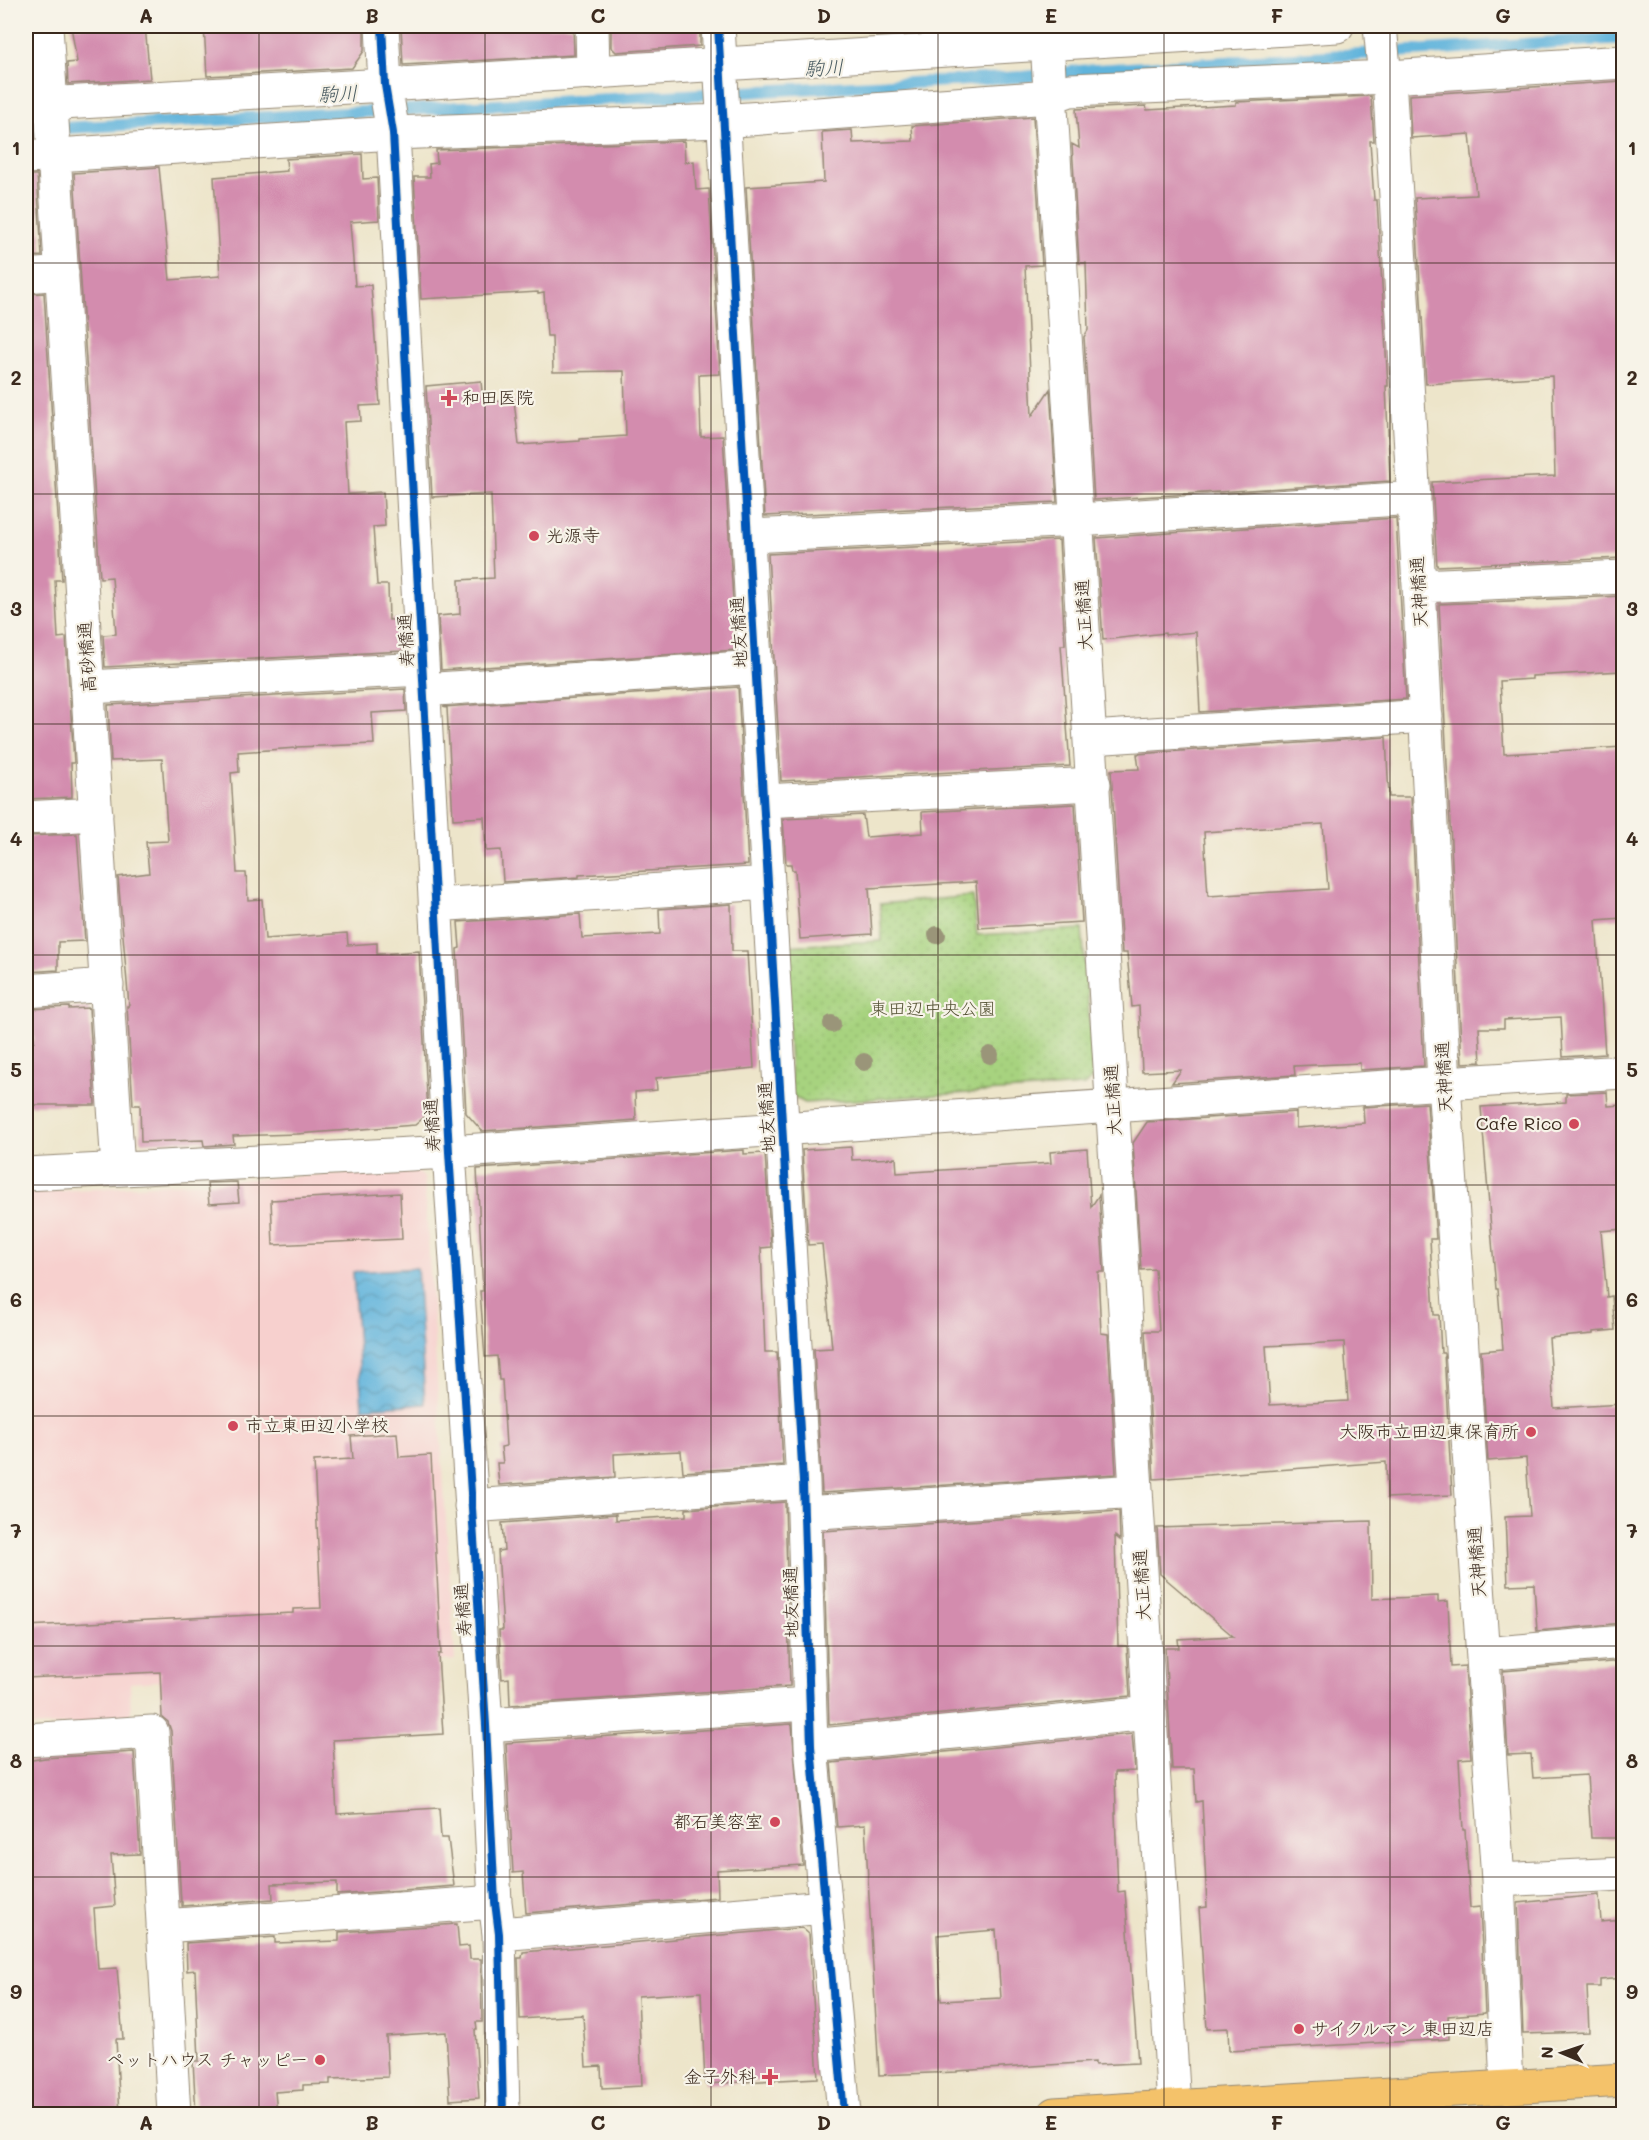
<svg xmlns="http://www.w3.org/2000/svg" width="1649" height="2140" font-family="Mali,'Klee One',sans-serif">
  <defs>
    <pattern id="park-dots" width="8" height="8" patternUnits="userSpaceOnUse" patternTransform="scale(1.5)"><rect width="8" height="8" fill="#a7d37f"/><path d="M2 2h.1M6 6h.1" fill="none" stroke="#91b56d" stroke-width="1.8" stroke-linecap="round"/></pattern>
    <pattern id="water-waves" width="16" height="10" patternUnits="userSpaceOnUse" patternTransform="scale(1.5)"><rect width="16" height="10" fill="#60b4dc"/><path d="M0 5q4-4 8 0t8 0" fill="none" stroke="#5093b2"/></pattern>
  </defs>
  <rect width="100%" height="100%" fill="#f7f3e8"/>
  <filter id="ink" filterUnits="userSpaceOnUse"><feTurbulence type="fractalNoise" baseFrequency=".0167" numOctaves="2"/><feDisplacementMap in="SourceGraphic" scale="12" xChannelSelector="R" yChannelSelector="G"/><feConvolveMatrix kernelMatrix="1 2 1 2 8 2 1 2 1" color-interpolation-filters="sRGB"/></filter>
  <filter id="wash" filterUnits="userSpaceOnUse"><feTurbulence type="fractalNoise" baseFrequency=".008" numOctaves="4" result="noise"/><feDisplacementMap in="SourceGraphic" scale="24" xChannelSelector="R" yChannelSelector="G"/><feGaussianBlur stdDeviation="1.35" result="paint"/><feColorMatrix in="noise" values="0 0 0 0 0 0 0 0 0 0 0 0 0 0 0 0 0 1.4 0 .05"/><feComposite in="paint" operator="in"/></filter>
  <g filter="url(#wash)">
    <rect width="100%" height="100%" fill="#ede5ca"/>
    <path fill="#f7d0ce" d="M413,1169L424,1177L455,1660L130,1683L131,1722L26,1727V1193Z"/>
    <path fill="url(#park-dots)" stroke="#717e4e" stroke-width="1.5" d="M973,896L977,935L1082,929L1094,1077L1084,1086L805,1103L792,1096L783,946L882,941L880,904Z"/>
    <path fill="url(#water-waves)" stroke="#4e6f7d" stroke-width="1.5" d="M417,1268L425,1404L362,1408L353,1272Z"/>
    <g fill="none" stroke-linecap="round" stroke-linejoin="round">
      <path stroke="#60b4dc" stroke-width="12" d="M26,130L1024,77L1079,71L1624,38"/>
    </g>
    <g id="blocks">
      <path fill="#d38cae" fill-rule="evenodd" d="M71,26H145L150,79L68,84L67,63L77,62Z
        M204,26H364V51L352,68L207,76Z
        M401,26H573L574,55L403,65Z
        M611,26H700V46L616,52L611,47Z
        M1623,81V558L1437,566L1432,482L1555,476L1552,376L1426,384L1415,198L1476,195L1470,134L1411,138L1409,95Z
        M1371,96L1374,141H1370L1374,200H1377L1388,386H1386L1390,481L1094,500L1084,337L1088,330L1086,263H1079L1072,144L1079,148L1076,109L1146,106L1147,110L1236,105V102Z
        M1033,117L1042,265L1025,266L1032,416L1050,389L1057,502L765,516L746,187L824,182L822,132L852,130L853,143L913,141L912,126Z
        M684,141L685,162L694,161L696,190L709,189L720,374L699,375L701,437L723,436L736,650L441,670L438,616L460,614L459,580L494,578L491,494L432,497L426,386L481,381L483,403L514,400L519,445L580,441V439L626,436L624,371L553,372L552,336H547L544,293L538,294V292L421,299L414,177H430L429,164L437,163L436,150Z
        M362,154L363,179L377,178L379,220L350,222L355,286L371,285L380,405L360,406L361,421L344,422L348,494L383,492L385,526L373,527L377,585H388L389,620L401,619L403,651L105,667L103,635L116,634L112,577L100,578L74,173L159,167L170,280L220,276L214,177L287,171L286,159Z
        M26,175H37L42,256L26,257Z
        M44,293L62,580H55L58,638L66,637L74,763H71L72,797L26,799V294Z
        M1396,518L1406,699L1200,712L1196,632L1165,635V633L1103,640L1096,538Z
        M1059,540L1065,645H1061L1070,766L781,781L768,554Z
        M1623,596V627H1620L1622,671L1532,676V679L1500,681L1504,754L1623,747V918L1596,920L1605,1054L1563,1057L1561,1017L1504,1020V1028H1479L1481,1062L1462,1063L1439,604Z
        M738,687L748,865L579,875V877L503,882L501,850L486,851L484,817L453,819L447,708L443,707Z
        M405,689L406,711L372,713L374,744L296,747V748L238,752L239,772L231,773L237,873H246L248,900L262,899L265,939L347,933L348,945L377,943V954L419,951L428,1114L415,1125L297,1134L233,1136L234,1144L204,1146L203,1140L141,1142L140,1105H133L127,1006H129L118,877L149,873L146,842L168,841L162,759L111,761L108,705Z
        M1386,737L1389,797H1411L1424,1066L1360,1070V1063L1294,1066L1295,1075L1172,1083L1181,1070L1142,1072L1139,1006L1132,1007L1127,953H1122L1111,770L1139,769L1137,754ZM1323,824L1328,889L1208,896L1204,832Z
        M1075,804L1082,922L979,928L976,882L869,888L872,934L800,939L795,870H792L791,864H786L783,819L863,815L866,837L923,833L922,812Z
        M77,834L85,941L58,942V970L26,972V836Z
        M731,904L732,951H747L754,1068L656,1078L657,1090L635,1092L636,1120L482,1131L466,1113L457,949L460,948L458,922L580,914L582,938L660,934L659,909Z
        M69,1007V1009L89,1008L95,1105H26V1041H34L31,1009Z
        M1607,1092L1608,1106L1623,1105V1182L1621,1183L1623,1229L1601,1231L1607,1297L1612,1296L1615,1330L1593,1332V1334L1549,1338L1554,1408L1623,1404V1623L1537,1631L1534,1584L1508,1585L1505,1517L1530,1516L1526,1458L1488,1461L1481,1351L1503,1349L1498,1289H1496L1481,1107L1566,1102V1094Z
        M1427,1103L1436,1239H1430L1434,1315H1439L1441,1353H1444L1452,1495L1387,1498L1386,1462L1154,1479L1145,1331H1159L1155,1269L1141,1270L1133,1143L1147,1122L1296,1112V1128L1364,1123L1363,1107ZM1344,1342L1348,1401L1270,1405L1266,1346Z
        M851,1147L852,1160L896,1158L897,1173L1051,1163L1050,1152L1087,1149L1091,1207L1099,1195L1104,1272H1098L1101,1333L1108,1334L1116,1474L822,1493L814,1349L832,1348L822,1244L808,1245L802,1150Z
        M744,1150V1154L765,1153L771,1247L761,1248L765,1352H777L783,1465L683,1472L681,1451L614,1454L615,1477L499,1485L497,1463H503L501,1447L506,1446L502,1380H499L497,1356L485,1357L480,1291H483L477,1169Z
        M237,1182L239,1202L209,1204L207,1183Z
        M400,1193L402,1239L273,1245L271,1200Z
        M397,1433L399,1457L431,1455L441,1654H438L443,1734L333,1740L337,1814L439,1808L441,1838H448L454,1886L337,1895V1882L272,1884L273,1899L182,1906V1902H181L171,1731L168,1722L162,1717L160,1672L26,1678V1626L293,1613V1609L321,1608L314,1461L353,1459L351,1436Z
        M785,1502L790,1686L510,1705L509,1678L502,1679L499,1630H503L498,1551L504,1550L502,1523L616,1514V1520L686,1516V1509Z
        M1119,1511L1120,1540L1115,1536L1118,1646H1127L1130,1696L829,1725L823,1531Z
        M1371,1521L1372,1599L1438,1596V1602L1448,1601L1451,1667L1465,1666L1471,1758L1459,1759L1463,1830H1465L1470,1908L1480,1907L1485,2013L1448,2016L1449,2039L1229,2051L1228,2028L1207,2029L1199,1908L1207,1907L1202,1801L1196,1802L1194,1769H1172L1165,1648H1179L1178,1639L1233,1636L1160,1574L1157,1528Z
        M1623,1661V1838H1591L1587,1775L1533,1778L1531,1754L1508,1755L1503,1671Z
        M792,1724L803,1865L717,1870L718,1897L526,1913L523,1872L513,1873L506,1743Z
        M1132,1734L1135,1771L1115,1772L1116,1813H1115L1118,1892L1125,1891L1138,2063L1095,2065V2062L957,2071V2072L879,2075L865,1825L837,1827L831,1763ZM996,1930L1001,1998L941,2001L937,1935Z
        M134,1752L140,1854L111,1855L115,1906L94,1908L98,1969L117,1968L123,2039H116L120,2115H26V1761L45,1758Z
        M1599,1895L1601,1922L1623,1920V1978L1600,1980V1987H1587L1589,2032L1523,2034L1518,1903Z
        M457,1924L459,1947L469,1946L470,1959H481L482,2022H476L477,2030H475L479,2098L450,2100L446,2032L386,2036L388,2077L330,2079V2084L303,2085V2090L275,2092L277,2112L196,2115L193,2061H199L195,1970L187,1971L186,1943L275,1937V1943L339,1941V1932Z
        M802,1928L809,1934L818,2078L705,2084L701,1992L638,1996L642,2086L602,2088L601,2066L586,2067L583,2015L520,2019L518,1958H522L523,1952Z"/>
    </g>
  </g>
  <g filter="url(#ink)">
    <use href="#blocks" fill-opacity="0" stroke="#948874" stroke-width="1.5"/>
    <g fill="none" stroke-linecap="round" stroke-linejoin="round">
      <g stroke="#948874" stroke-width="35">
        <path id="street" d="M46,26L118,1169
          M382,26L385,85L393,133L449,1152L486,1725L495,1902L499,1934L503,2114
          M592,26L593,73
          M718,26L803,1482L811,1746L844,2114
          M1046,26L1174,2107
          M1380,26L1384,68L1389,77L1419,586L1444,1083L1498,1880L1507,2087
          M26,105L385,85L1337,26
          M26,157L393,133L721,121L1050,97L1070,90L1389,77L1624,62
          M26,276L62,273
          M749,536L1078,520L1414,498
          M1419,586L1624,577
          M89,687L422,669
          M423,690L756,667
          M1091,738L1426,716
          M764,801L1094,784
          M26,818L96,814
          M435,905L768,883
          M26,991L107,985
          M26,1174L449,1152L1444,1083L1624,1072
          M471,1506L803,1482
          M804,1513L1136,1491
          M1483,1654L1624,1642
          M486,1725L808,1704
          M26,1740L152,1732L174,2114
          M811,1746L1150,1713
          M1498,1880L1624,1874
          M163,1926L495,1902
          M499,1934L826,1907"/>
      </g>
      <g stroke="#948874" stroke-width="35">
        <path id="primary" d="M1054,2114L1624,2080"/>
      </g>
      <use href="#street" stroke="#fff" stroke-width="33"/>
      <use href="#primary" stroke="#f4c26a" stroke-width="33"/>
      <g stroke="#f7f3e8" stroke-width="11">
        <path id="cycleway" d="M382,26L385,85L393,133L449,1152L486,1725L495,1902L499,1934L503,2114
          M718,26L803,1482L811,1746L844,2114"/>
      </g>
      <use href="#cycleway" stroke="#0057b8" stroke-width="8"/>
    </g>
    <g fill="#9a9579">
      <circle cx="937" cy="935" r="9"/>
      <circle cx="832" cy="1024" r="9"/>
      <circle cx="990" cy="1055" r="9"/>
      <circle cx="864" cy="1062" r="9"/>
    </g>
  </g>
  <path fill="none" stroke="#3b2a1e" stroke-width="1.5" stroke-opacity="0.55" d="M259,26V2114M485,26V2114M711,26V2114M938,26V2114M1164,26V2114M1390,26V2114M26,263H1624M26,494H1624M26,724H1624M26,955H1624M26,1185H1624M26,1416H1624M26,1646H1624M26,1877H1624"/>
  <g fill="#d1495b" stroke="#f7f3e8" stroke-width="2">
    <path d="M446 389h6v6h6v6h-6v6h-6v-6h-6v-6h6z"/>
    <circle cx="534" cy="536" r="6"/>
    <circle cx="1574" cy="1124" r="6"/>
    <circle cx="233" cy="1426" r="6"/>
    <circle cx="1531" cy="1432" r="6"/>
    <circle cx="775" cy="1822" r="6"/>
    <circle cx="1299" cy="2029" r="6"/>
    <circle cx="320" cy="2060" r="6"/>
    <path d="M767 2068h6v6h6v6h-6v6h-6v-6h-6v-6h6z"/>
  </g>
  <g text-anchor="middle" stroke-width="4.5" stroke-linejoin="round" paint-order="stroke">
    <g font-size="18" fill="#3b2a1e" stroke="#f7f3e8" text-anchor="end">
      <text x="462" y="404" text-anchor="start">和田医院</text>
      <text x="546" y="542" text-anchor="start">光源寺</text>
      <text x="1562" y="1130">Cafe Rico</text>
      <text x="245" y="1432" text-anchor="start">市立東田辺小学校</text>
      <text x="1519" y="1438">大阪市立田辺東保育所</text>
      <text x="763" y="1828">都石美容室</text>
      <text x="1311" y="2035" text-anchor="start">サイクルマン 東田辺店</text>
      <text x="308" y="2066">ペットハウス チャッピー</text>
      <text x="756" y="2083">金子外科</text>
    </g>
    <g font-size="18" fill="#3b2a1e" stroke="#f7f3e8">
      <text transform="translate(1419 592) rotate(-93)" y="6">天神橋通</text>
      <text transform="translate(1084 615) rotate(-93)" y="6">大正橋通</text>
      <text transform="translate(739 632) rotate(-93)" y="6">地友橋通</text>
      <text transform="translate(406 640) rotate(-93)" y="6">寿橋通</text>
      <text transform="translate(87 657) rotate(-94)" y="6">高砂橋通</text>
      <text transform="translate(1444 1077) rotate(-93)" y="6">天神橋通</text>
      <text transform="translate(1113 1100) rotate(-93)" y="6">大正橋通</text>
      <text transform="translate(767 1117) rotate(-93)" y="6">地友橋通</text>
      <text transform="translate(432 1125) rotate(-93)" y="6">寿橋通</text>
      <text transform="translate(1477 1562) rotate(-94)" y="6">天神橋通</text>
      <text transform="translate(1142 1585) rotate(-93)" y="6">大正橋通</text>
      <text transform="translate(791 1602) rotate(-91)" y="6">地友橋通</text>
      <text transform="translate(463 1610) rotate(-94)" y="6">寿橋通</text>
    </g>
    <g font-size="18" fill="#565436" stroke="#f7f3e8">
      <text x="933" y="1015">東田辺中央公園</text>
    </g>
    <g font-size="20" font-style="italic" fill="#485a60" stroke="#f7f3e8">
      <text transform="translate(824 68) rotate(-3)" y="7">駒川</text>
      <text transform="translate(338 94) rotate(-3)" y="7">駒川</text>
    </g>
  </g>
  <rect width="1649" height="2140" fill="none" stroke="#f7f3e8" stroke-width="66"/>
  <g transform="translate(1562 2053) rotate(272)" stroke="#f7f3e8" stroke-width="4.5" paint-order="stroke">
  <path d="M0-4.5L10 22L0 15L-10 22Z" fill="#3b2a1e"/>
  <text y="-9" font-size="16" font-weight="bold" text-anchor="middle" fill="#3b2a1e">N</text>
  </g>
  <rect x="33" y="33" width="1583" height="2074" fill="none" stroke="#3b2a1e" stroke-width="2"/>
  <g font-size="20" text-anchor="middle" font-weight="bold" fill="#3b2a1e">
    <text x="146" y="23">A</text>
    <text x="372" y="23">B</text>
    <text x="598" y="23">C</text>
    <text x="824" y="23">D</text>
    <text x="1051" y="23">E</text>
    <text x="1277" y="23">F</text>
    <text x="1503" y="23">G</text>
    <text x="16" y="155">1</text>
    <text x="1632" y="155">1</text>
    <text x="16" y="385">2</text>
    <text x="1632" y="385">2</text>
    <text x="16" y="616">3</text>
    <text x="1632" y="616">3</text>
    <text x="16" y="846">4</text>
    <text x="1632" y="846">4</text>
    <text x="16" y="1077">5</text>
    <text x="1632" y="1077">5</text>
    <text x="16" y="1307">6</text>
    <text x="1632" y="1307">6</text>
    <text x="16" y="1538">7</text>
    <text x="1632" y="1538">7</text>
    <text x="16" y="1768">8</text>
    <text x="1632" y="1768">8</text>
    <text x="16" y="1999">9</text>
    <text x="1632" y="1999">9</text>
    <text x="146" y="2130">A</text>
    <text x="372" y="2130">B</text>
    <text x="598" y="2130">C</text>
    <text x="824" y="2130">D</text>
    <text x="1051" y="2130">E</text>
    <text x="1277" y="2130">F</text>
    <text x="1503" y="2130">G</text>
  </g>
</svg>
